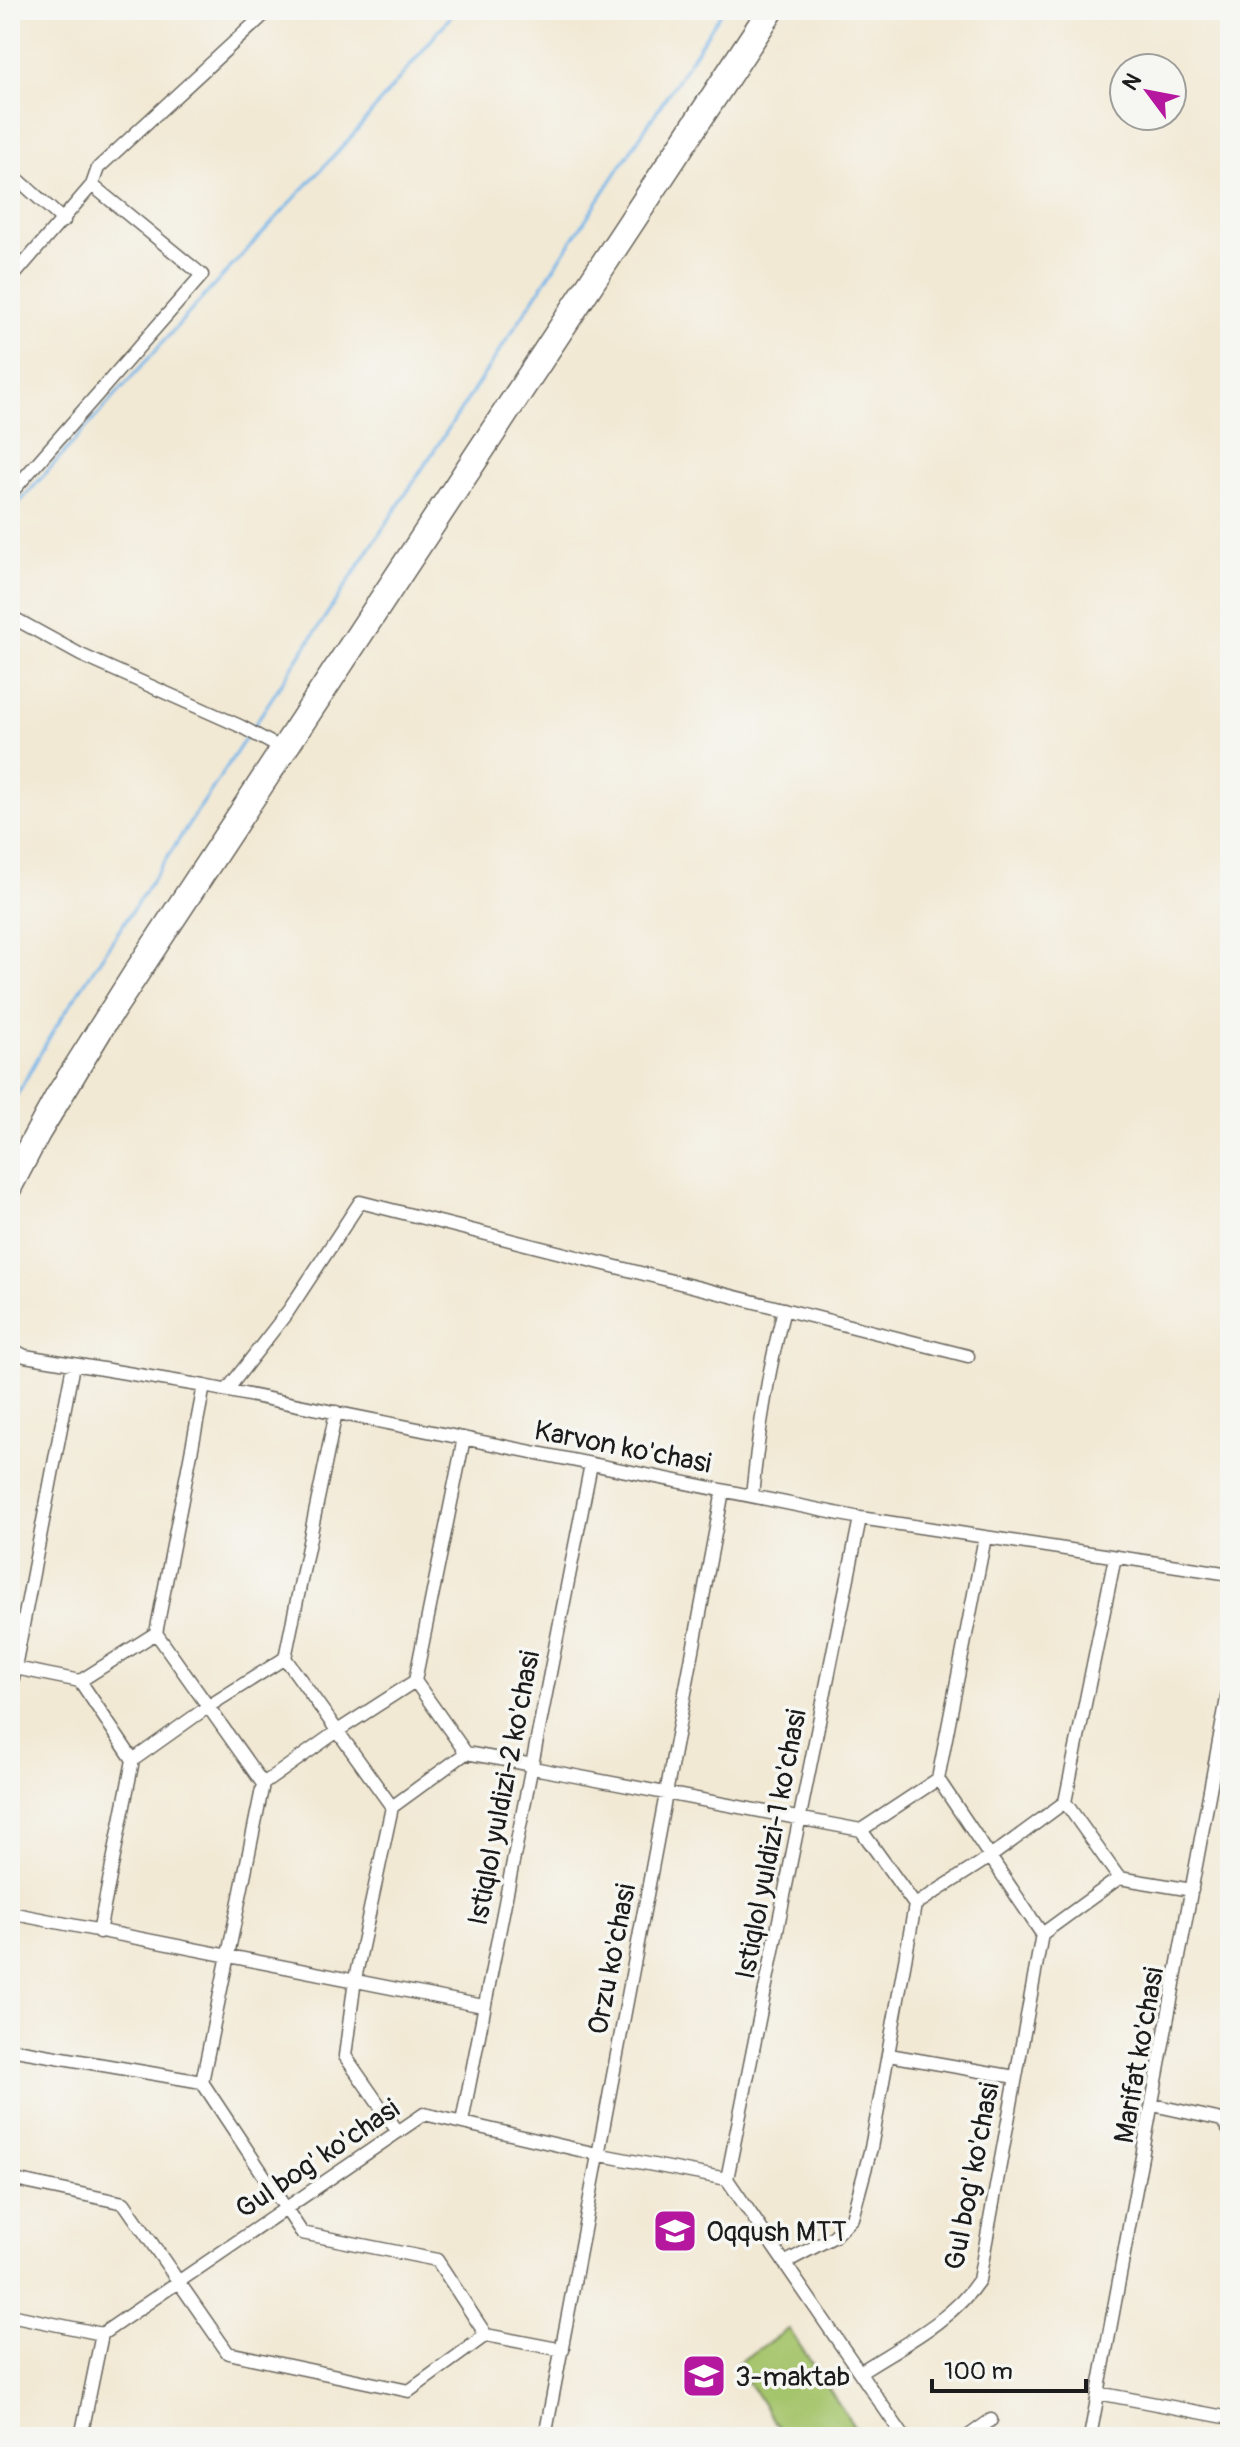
<svg xmlns="http://www.w3.org/2000/svg" width="1240" height="2447" font-family="Pangolin,sans-serif">
  <rect width="100%" height="100%" fill="#f6f6f2"/>
  <filter id="ink" filterUnits="userSpaceOnUse"><feTurbulence type="fractalNoise" baseFrequency=".0125" numOctaves="2"/><feDisplacementMap in="SourceGraphic" scale="16" xChannelSelector="R" yChannelSelector="G"/><feConvolveMatrix kernelMatrix="1 2 1 2 8 2 1 2 1" color-interpolation-filters="sRGB"/></filter>
  <filter id="wash" filterUnits="userSpaceOnUse"><feTurbulence type="fractalNoise" baseFrequency=".006" numOctaves="4" result="noise"/><feDisplacementMap in="SourceGraphic" scale="32" xChannelSelector="R" yChannelSelector="G"/><feGaussianBlur stdDeviation="1.8" result="paint"/><feColorMatrix in="noise" values="0 0 0 0 0 0 0 0 0 0 0 0 0 0 0 0 0 1.4 0 .05"/><feComposite in="paint" operator="in"/></filter>
  <g filter="url(#wash)">
    <rect width="100%" height="100%" fill="#f2e9d4"/>
    <path fill="#a5c56c" stroke="#607044" stroke-width="2" d="M789,2329L861,2437H785L736,2364Z"/>
    <g fill="none" stroke-linecap="round" stroke-linejoin="round">
      <path stroke="#74b5e9" stroke-width="3" d="M10,513L198,303L353,135L456,10
        M251,730L723,10
        M10,1107L53,1031L247,736"/>
    </g>
  </g>
  <g filter="url(#ink)">
    <g fill="none" stroke-linecap="round" stroke-linejoin="round">
      <g stroke="#67645c" stroke-width="15">
        <path id="minor" d="M10,172L64,221
          M10,280L92,185L98,168L269,10
          M10,494L202,275L92,185
          M10,616L81,655L240,726L284,750
          M10,1348L25,1356L204,1386L860,1518L1230,1574
          M227,1390L289,1310L360,1202L968,1356
          M752,1496C758,1432 768,1372 784,1309
          M156,1633L204,1386
          M156,1633L263,1784
          M285,1658L336,1412
          M285,1658L392,1807
          M15,1668L80,1681L156,1633
          M80,1681L133,1760
          M415,1681L464,1438
          M415,1681L466,1753L533,1765
          M10,1693L73,1365
          M133,1760L209,1706L285,1658
          M533,1768L861,1830L915,1905
          M938,1779L985,1537
          M938,1779L1042,1934
          M263,1784L339,1730L415,1681
          M1065,1802L1115,1557
          M1065,1802L1119,1878
          M392,1807L355,1979L345,2056L398,2132
          M392,1807L466,1753
          M861,1830L938,1779
          M915,1905L990,1857L1065,1802
          M10,1913L483,2006
          M99,1932L133,1760
          M1042,1934L1119,1878L1192,1890
          M10,2049L202,2082L302,2233L437,2260L486,2335L563,2350
          M889,2055L1015,2077
          M202,2082L263,1784
          M1153,2105L1222,2120L1230,2132
          M462,2122L591,1464
          M10,2179L124,2203L228,2353L409,2391L486,2335
          M727,2179L860,1518
          M784,2263L833,2237L852,2218L871,2148L915,1905
          M10,2315L102,2334
          M860,2372C900,2346 952,2321 979,2280L1042,1934
          M1098,2393L1230,2418
          M81,2437L102,2334L424,2114L601,2155L727,2179L904,2437
          M545,2437L723,1491
          M967,2437L991,2420
          M1090,2437L1230,1682"/>
      </g>
      <g stroke="#67645c" stroke-width="17">
        <path id="major" d="M10,1173L53,1094L134,966L764,10
          M10,1197L42,1136L109,1025L778,10"/>
      </g>
      <use href="#minor" stroke="#fff" stroke-width="12"/>
      <use href="#major" stroke="#fff" stroke-width="14"/>
    </g>
  </g>
  <defs>
    <g id="school-square" transform="scale(2.3)"><rect x="-9" y="-9" width="18" height="18" rx="4" fill="#b5179e" stroke="#f6f6f2"/><path d="M0-5L7-2L0 1L-7-2ZM-4 1L0 2.5L4 1V4Q0 6-4 4Z" fill="#fff"/></g>
  </defs>
  <g fill-rule="evenodd">
    <use href="#school-square" x="675" y="2231"/>
    <use href="#school-square" x="704" y="2376"/>
  </g>
  <g text-anchor="middle" stroke-width="7" stroke-linejoin="round" paint-order="stroke">
    <g font-size="28" fill="#1c1c1c" stroke="#f6f6f2">
      <text transform="translate(623 1446) rotate(11)" y="10">Karvon ko'chasi</text>
      <text transform="translate(503 1788) rotate(-79)" y="10">Istiqlol yuldizi-2 ko'chasi</text>
      <text transform="translate(770 1844) rotate(-79)" y="10">Istiqlol yuldizi-1 ko'chasi</text>
      <text transform="translate(611 1959) rotate(-79)" y="10">Orzu ko'chasi</text>
      <text transform="translate(1138 2055) rotate(-80)" y="10">Marifat ko'chasi</text>
      <text transform="translate(317 2158) rotate(-34)" y="10">Gul bog' ko'chasi</text>
      <text transform="translate(971 2176) rotate(-79)" y="10">Gul bog' ko'chasi</text>
    </g>
    <g font-size="28" fill="#1c1c1c" stroke="#f6f6f2" text-anchor="start">
      <text x="706" y="2241">Oqqush MTT</text>
      <text x="735" y="2386">3-maktab</text>
    </g>
  </g>
  <rect width="1240" height="2447" fill="none" stroke="#f6f6f2" stroke-width="40"/>
  <g transform="translate(1148 92) rotate(302)"><circle r="38" fill="#f6f6f2" stroke="#9f9f9c" stroke-width="2"/>
  <path d="M0-6L14 30L0 20L-14 30Z" fill="#b5179e"/>
  <text y="-12" font-size="22" font-weight="bold" text-anchor="middle" fill="#1c1c1c">N</text>
  </g>
  <path d="M932 2379v12h154v-12" fill="none" stroke="#1c1c1c" stroke-width="4"/>
  <text x="944" y="2379" font-size="24" fill="#1c1c1c" stroke="#f6f6f2" stroke-width="6" paint-order="stroke">100 m</text>
</svg>
